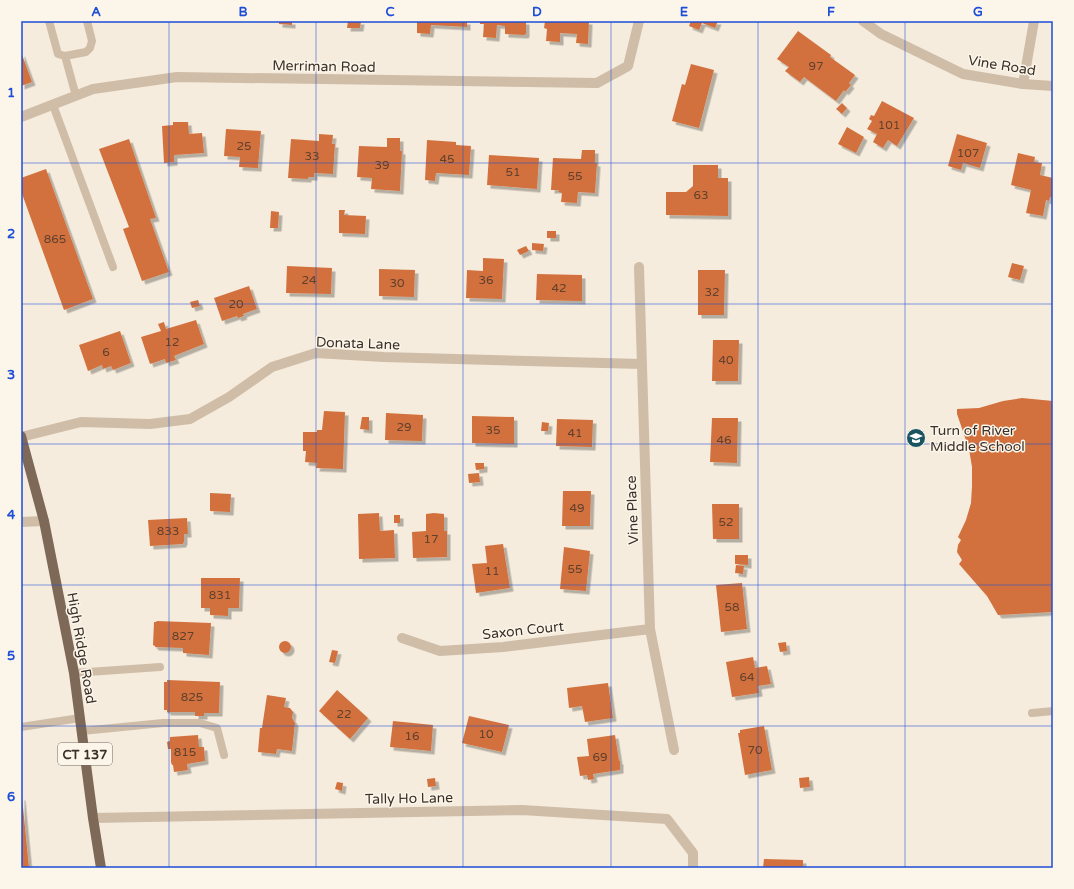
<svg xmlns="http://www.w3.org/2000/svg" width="1074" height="889" font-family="'Varela Round',sans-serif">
  <defs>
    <filter id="shadow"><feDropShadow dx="3.5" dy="3.5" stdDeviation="0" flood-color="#0004"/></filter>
  </defs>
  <rect width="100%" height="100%" fill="#f5ecdd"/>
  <path fill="#d2713e" filter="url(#shadow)" d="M279,21H292V25L279,24Z
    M348,21H361L360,28H347Z
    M417,21H467V27L431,25L430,34L417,33Z
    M480,21H526V34L524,35L505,34V26L497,25L496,38L483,37L484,24H480Z
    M545,21H589L588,44L576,43L577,34L560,33V42L546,41L547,29L544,28Z
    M691,21H718L715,28L702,23L699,30L689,26Z
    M798,31L831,55L830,57L855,75L849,83L851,85L845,92L844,90L836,101L804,77L800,82L785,71L789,67L777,59Z
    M21,52L32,82L21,86Z
    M691,64L714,70L699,128L672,121L682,84L685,85Z
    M882,101L914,118L897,146L888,140L883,148L873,142L877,134L867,129L872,121L869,119L871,115L874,116Z
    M842,103L847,108L842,114L836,109Z
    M173,122H188L189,134L202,133L204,153L174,155V162L164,163L162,126L173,125Z
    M847,127L864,137L856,153L838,144Z
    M226,129L261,131L258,168L239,167L240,157L224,156Z
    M319,134L333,135L332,144H335L333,174L314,173V177H308V179L288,178L291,139L319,141Z
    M957,134L987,143L980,168L963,163L961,170L948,166Z
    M387,138H400V151H402L400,191L371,189L372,178L357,177L359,146L387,147Z
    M129,139L156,218L150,219L169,272L142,281L123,229L129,227L99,149Z
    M427,140L456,142V145L471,146L469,175L436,173L435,181L425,180Z
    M582,150H595V163H597L595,193L578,192L577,203L561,202L562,193L558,192L559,190H551L553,158L581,159Z
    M1018,153L1035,157L1034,162L1042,163L1040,175L1053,178V198L1050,197L1049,201L1046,200L1043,216L1026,213L1031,190L1011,185Z
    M489,155L539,158L537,189L487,185Z
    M693,165H718V178H728V216L666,215V192H686L693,186Z
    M46,169L93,299L64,310L21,191V178Z
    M339,210H345L344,215L366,216L365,234L339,233Z
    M271,211L279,212L278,228H270Z
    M547,231H556V238H547Z
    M532,243L544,244L543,251L532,250Z
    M526,246L529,251L520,255L517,250Z
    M483,258L504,259L502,299L466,298L467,270L483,271Z
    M1012,263L1024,266L1020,280L1008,277Z
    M287,266L332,268L331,294L286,293Z
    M379,269L415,270L414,297L379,296Z
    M698,270H725L724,315H698Z
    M537,274L582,275V301L536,300Z
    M249,286L257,309L243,314L244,316L238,318L237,316L222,321L214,298Z
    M198,300L200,306L192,308L190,302Z
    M196,320L204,344L174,356L176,360L166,363L165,359L150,364L141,337L161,331L158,324L164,322L166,329Z
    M120,331L131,363L113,370L111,366L103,369L102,365L88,371L79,345Z
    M713,340H739L738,381H712Z
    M1022,398L1053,401V612L998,615L987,596L959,564L962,560L957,552L958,545L961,540L958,537L966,520L971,503L972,486V467L969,449L957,414V409L979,408L1003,401Z
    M324,411L345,412L343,469L316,468L317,463L305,462L306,451H303V432H317V430H322Z
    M386,413L423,415L422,441L385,440Z
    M472,416L514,417V444L472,443Z
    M362,417H369V430L360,429Z
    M712,418H738L737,463L710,462Z
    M557,419L593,420L592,447L556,446Z
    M542,422L549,423L548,431H541Z
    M475,463H484V469L476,470Z
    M479,473L480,482L469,483L468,474Z
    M563,491H591L590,526H562Z
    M210,493L231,494L230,512L210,511Z
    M712,504H739V539H713Z
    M379,513L380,531L394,530L395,558L359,559L358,514Z
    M434,513L444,514V531H447V557L413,558L412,532L426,531V514Z
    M394,515H400V523H394Z
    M187,518L188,534H184V542H183V544L150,546L148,520Z
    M503,544L510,588L476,593L472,564L487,563L485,546Z
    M564,547L590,551L586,591L560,589Z
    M735,555H748V565L735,564Z
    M736,565L744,566L743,574L735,573Z
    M201,578H240L239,608H228V616L210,615V608H201Z
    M742,583L747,629L721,632L716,585Z
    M157,621L211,623L209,655L183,653V648L155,647V646L153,645L154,622H156Z
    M279 647a6 6 0 1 1 12 0a6 6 0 1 1-12 0Z
    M786,642L787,651L780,652L778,643Z
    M332,650L338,651L335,663L329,662Z
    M753,657L755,668L767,666L771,684L758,686L759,693L732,697L726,662Z
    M167,680L220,682L219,713H204V716H195V712H167V710H164V682H167Z
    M608,683L613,718L585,722L582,706L569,708L567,688Z
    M337,690L368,718L350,739L319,711Z
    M267,695L286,698L284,707L290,708L293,712L292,718L295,723L292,751L277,749L276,754L258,752L260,728H262Z
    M469,716L509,725L502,752L462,743Z
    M393,721L433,725L431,751L390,747Z
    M764,726L772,770L745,775L738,733H740V730Z
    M198,735L199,747H204L205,761L187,764L188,770L174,772L173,765H172L171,762V749H168L167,742L170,741V737Z
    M615,735L619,761H620V770L593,774L594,779L588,780L587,775L580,776L577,757L589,756L587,739Z
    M809,777L810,787L800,788L799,778Z
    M435,778L436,786L428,787L427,779Z
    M337,782L343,783L342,791L335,789Z
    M21,797H22L29,868H21Z
    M764,859L803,860V868H763Z"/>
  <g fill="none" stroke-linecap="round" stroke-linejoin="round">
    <path stroke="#cfbda7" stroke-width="8" d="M49,21L58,54L65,56L86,52L90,48L92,41L87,21
      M65,56L76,96
      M53,105L113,267
      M74,673L160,667
      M1032,713L1053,711
      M21,727L80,718
      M82,731L163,723H200L217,728L224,755"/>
    <path stroke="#cfbda7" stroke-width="10" d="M1023,84L1034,21
      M21,117L93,89L177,77L597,83L628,66L639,21
      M639,267L650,629L674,750
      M21,437L81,422L150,424L190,419L229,397L272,367L316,353L383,357L642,364
      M21,522L44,521
      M402,638L440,651L503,647L650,629
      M93,818L522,810L667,819L693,853V868"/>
    <path stroke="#cfbda7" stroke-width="10" d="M863,21L881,34L963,74L1023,84L1053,86"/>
    <path stroke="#7e6858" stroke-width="10" d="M21,436L44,521L74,673L93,818L101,868"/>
  </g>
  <path fill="none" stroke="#1d4ed8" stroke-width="1" stroke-opacity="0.55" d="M169,21V868M316,21V868M463,21V868M611,21V868M758,21V868M905,21V868M21,163H1053M21,304H1053M21,444H1053M21,585H1053M21,726H1053"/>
  <defs>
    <g id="school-disc" transform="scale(1)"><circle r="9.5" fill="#195561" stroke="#fcf5ea"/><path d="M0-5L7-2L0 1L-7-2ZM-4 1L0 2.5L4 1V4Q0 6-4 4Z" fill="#fff"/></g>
  </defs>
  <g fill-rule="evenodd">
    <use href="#school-disc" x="916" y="438"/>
  </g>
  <g text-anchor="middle" stroke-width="3" stroke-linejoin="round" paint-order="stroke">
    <g font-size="12" fill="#60402e">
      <text x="816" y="70">97</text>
      <text x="889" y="129">101</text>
      <text x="244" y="150">25</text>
      <text x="968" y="157">107</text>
      <text x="312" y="160">33</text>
      <text x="447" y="163">45</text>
      <text x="382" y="169">39</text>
      <text x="513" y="176">51</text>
      <text x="575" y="180">55</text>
      <text x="701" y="199">63</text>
      <text x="55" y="243">865</text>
      <text x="309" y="284">24</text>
      <text x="486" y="284">36</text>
      <text x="397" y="287">30</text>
      <text x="559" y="292">42</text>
      <text x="712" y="296">32</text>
      <text x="236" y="308">20</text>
      <text x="172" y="346">12</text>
      <text x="106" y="356">6</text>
      <text x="726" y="364">40</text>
      <text x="404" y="431">29</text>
      <text x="493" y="434">35</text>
      <text x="575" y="437">41</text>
      <text x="724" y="444">46</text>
      <text x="577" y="512">49</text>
      <text x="726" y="526">52</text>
      <text x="168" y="535">833</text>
      <text x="431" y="543">17</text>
      <text x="575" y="573">55</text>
      <text x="492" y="575">11</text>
      <text x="220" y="599">831</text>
      <text x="732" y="611">58</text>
      <text x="183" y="640">827</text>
      <text x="747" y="681">64</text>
      <text x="192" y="701">825</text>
      <text x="344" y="718">22</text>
      <text x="486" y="738">10</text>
      <text x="412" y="740">16</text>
      <text x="755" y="754">70</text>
      <text x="185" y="756">815</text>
      <text x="600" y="761">69</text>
    </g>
    <rect fill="#fcf5ea" stroke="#746b62" stroke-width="1" x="58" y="743" width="54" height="22" rx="3"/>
    <g font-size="13" font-weight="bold" fill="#3a3028">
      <text x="85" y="759">CT 137</text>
    </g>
    <g font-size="14" fill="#3a3028" stroke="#fcf5ea">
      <text transform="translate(1002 65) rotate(9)" y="5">Vine Road</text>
      <text transform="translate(324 66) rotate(1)" y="5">Merriman Road</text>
      <text transform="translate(358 343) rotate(2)" y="5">Donata Lane</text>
      <text transform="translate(632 510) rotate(-92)" y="5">Vine Place</text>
      <text transform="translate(523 630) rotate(-6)" y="5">Saxon Court</text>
      <text transform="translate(82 648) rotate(80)" y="5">High Ridge Road</text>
      <text transform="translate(409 798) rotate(-1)" y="5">Tally Ho Lane</text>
    </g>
    <g font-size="14" fill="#3a3028" stroke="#fcf5ea" text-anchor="start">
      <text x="930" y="435">Turn of River<tspan x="930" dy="16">Middle School</tspan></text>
    </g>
  </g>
  <rect width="1074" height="889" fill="none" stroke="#fcf5ea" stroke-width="44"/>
  <rect x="22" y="22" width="1030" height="845" fill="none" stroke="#1d4ed8" stroke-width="1.5"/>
  <g font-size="13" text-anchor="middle" font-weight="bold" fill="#1d4ed8">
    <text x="96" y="16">A</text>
    <text x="243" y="16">B</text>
    <text x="390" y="16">C</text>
    <text x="537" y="16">D</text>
    <text x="684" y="16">E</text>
    <text x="831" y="16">F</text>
    <text x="978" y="16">G</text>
    <text x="11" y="97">1</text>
    <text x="11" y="238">2</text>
    <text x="11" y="379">3</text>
    <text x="11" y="519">4</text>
    <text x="11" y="660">5</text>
    <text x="11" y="801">6</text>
  </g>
</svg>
